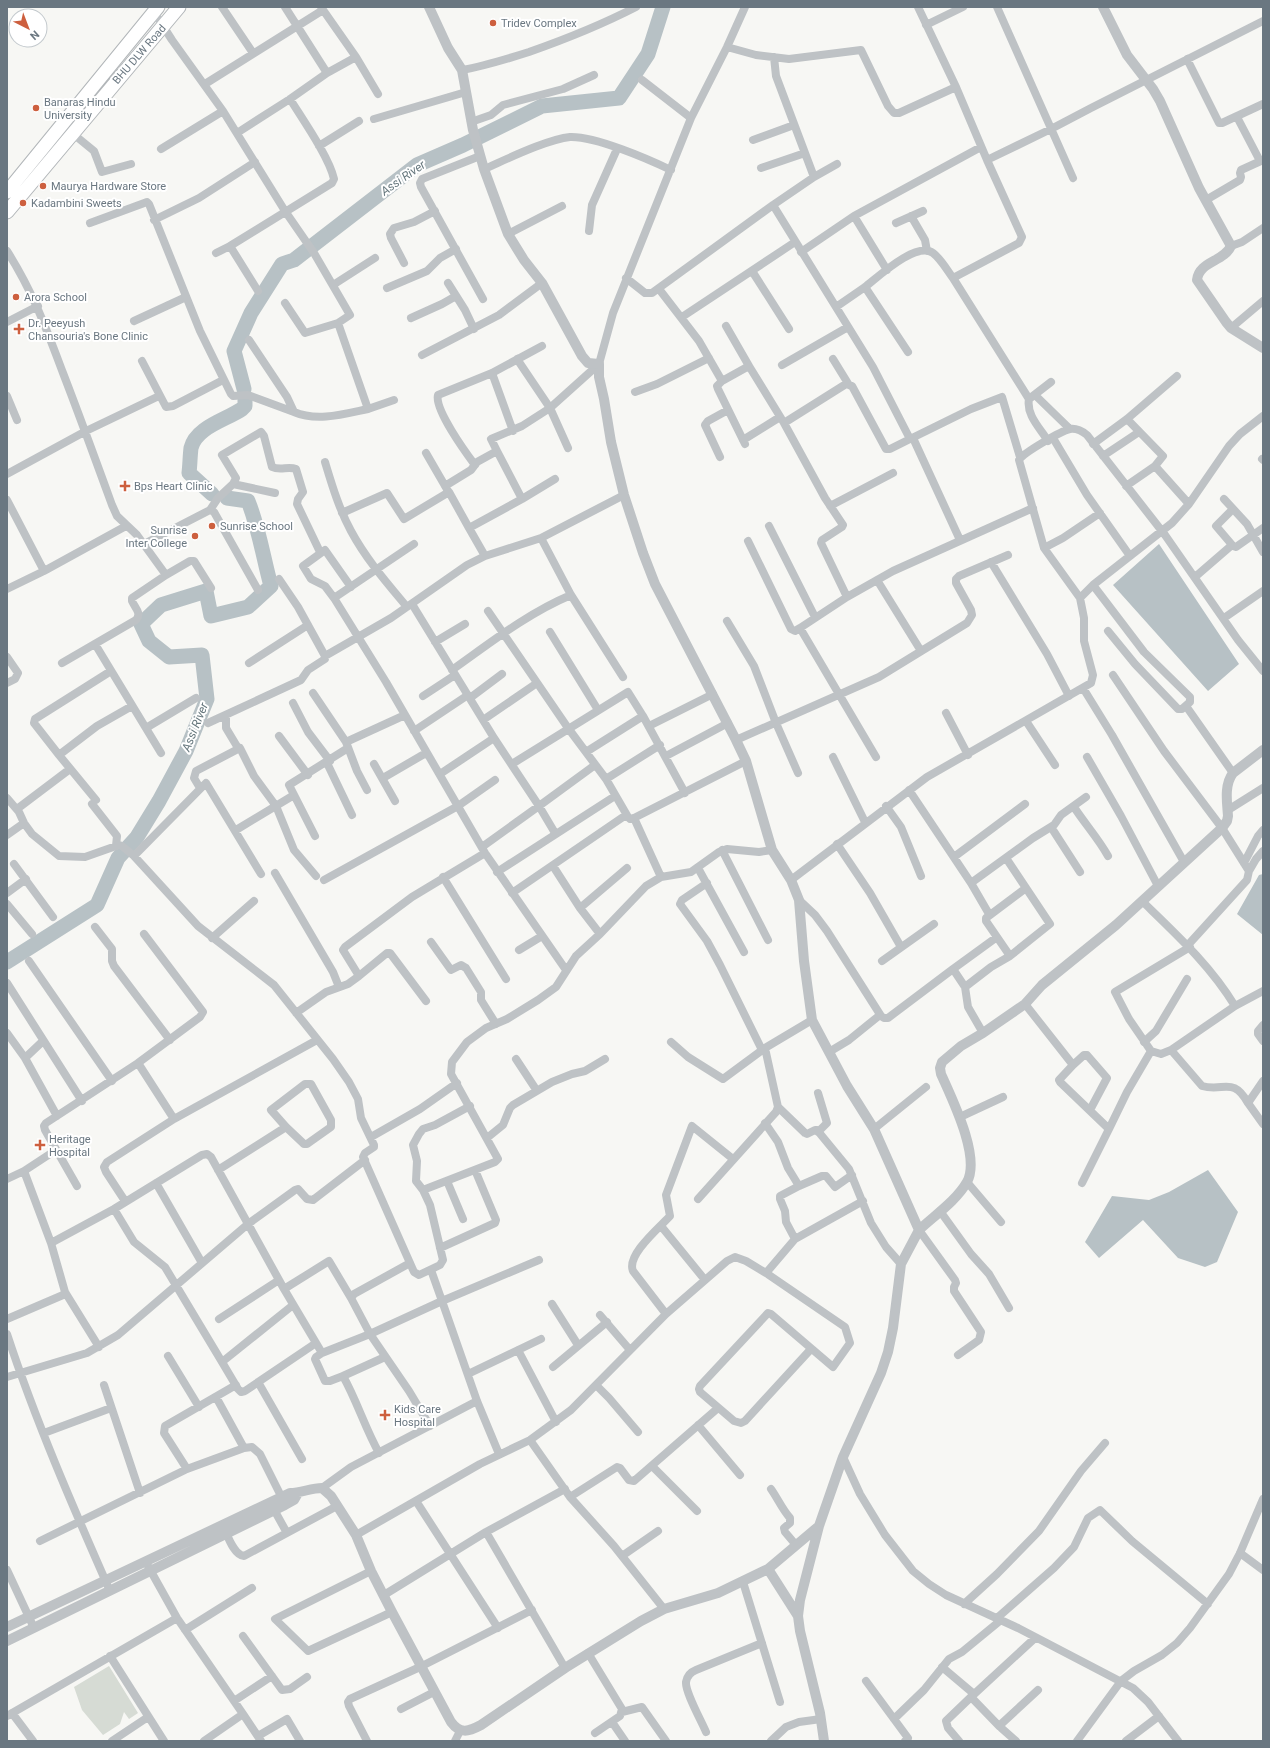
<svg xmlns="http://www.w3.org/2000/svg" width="1270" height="1748" font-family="Roboto,sans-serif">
  <rect width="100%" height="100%" fill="#f7f7f4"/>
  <path fill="#d6dbd4" d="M109,1666L138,1713L129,1719L124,1712L120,1724L103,1735L82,1710L74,1687Z"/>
  <path fill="#b7c1c5" d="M1159,544L1239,664L1208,691L1113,585Z
    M1263,874V935L1237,914L1259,875Z
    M1208,1170L1238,1212L1217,1262L1205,1267L1178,1258L1143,1220L1099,1258L1085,1242L1112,1196L1149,1200L1169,1192Z"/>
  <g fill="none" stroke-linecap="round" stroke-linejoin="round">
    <path stroke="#b7c1c5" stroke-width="15" d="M244,389L234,351L251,313L282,264L294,260L417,165L463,145L542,106L619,98L648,54L663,7
      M212,494L189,473C190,465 190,456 191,448C196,427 226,420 242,409L245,406V400
      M7,962L97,905L118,858L137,837L159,801L186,751L207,699L202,655L169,657L149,641L141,624L161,605L206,591L211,616L248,607L271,586C263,557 259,528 248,501L227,498"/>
    <g stroke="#b2b6b9" stroke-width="15">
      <path id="primary" d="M7,192L158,7
        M7,212L179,7"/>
    </g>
    <path stroke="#bec2c5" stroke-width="8" d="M222,7L253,53
      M321,7L356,57L378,94
      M997,7L1073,178
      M154,12L172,40L223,111L285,211L314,253L350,315L338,323L305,333L285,303
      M926,25L963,7
      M727,47L756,55L789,59L861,50L888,106L894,113H899L956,87
      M774,57L776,76L814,177
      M1187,59L1219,123H1222L1263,104
      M462,70C485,66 507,59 529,52C566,39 601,25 636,7
      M327,73L356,57
      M642,80L691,118
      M205,84L323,10
      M1237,117L1260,161
      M374,119L466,92
      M471,122L491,115L503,105L563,89L594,75
      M72,133L94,151L102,172L131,164
      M237,133L290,99L327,73L285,7
      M753,140L794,125
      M319,146L359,121
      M161,149L223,111
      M480,156L422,179L420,183L421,187L483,299
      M987,160L1051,129L1091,108L1263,21
      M761,168L805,153
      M484,169C505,160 548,139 570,137C595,136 648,159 671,170
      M1206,200L1240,180L1241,177L1240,173L1241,170L1263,160
      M773,205L873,367L910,439L890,449H886L852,386L846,384L784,423
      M854,216L981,147
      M911,216L925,240L927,251
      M154,220L199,198L255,162
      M90,223L147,202L149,204L200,331L231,394L233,396L248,395L294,412L287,397L249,340
      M896,223L923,211
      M589,231L592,205L617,149
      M508,234L562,206
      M230,246L258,291
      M1231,246L1242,242L1263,228
      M7,251C33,292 46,328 63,373C80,417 96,461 112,505L117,516L137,535L166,575L132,598V601C135,608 142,613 136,620L62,663
      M801,252L854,216L887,270
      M216,253L230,246L332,183L334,179C329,157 303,120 290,99
      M404,263L391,238L390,234L394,228L414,222L435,211
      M752,271L789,329
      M626,278L645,293H652L773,205L814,177L837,164
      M953,278L1029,399
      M448,283L465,310L474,329
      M333,285L375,258
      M865,287C878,277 916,241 933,253C941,259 947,270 953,278L1019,243L1022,237L987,160L956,87L918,7
      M387,288L427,271L440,258L456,249
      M659,289L699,341L722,381L749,366L784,423L825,498L843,525L842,527L822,540L821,543L847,597L893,571L1033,508
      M836,307L865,287L908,352
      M682,317L795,242
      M411,318L442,304L456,296
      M134,321L186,297
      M7,322L38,306
      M726,326L749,366
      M1231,328L1263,301
      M422,355L499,315L542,283
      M517,359L550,408L568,448
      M833,359L849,385
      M142,361L166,407L173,406L223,380
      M782,365L848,327
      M492,373L513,431
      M722,381L717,386L718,389L745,444
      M635,392L657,384L709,358
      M1035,395L1070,429
      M7,396L17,420
      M368,409L394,400
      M294,412C317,422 344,414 368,409L338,323
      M913,438L960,540
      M1053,438L1087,495L1130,556
      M910,439L971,409L1002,397L1020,457
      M743,440L780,417
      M1048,441C1040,428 1026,415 1029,399L1051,382
      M1093,444L1127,419L1177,376
      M497,451L522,499
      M426,453L448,491
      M1103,456L1139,432
      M720,457L705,425L708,421L728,410
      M1262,459L1263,460
      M325,462C332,485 339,509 351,531C366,559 387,583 407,607
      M475,465C466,453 434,409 438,395L492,373L542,346
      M1155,466L1189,504
      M7,474L86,431L159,396
      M233,484L275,493
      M445,486L471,470L477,462L497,451L491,439L522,426L550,408L599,364L613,313L691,118L727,47L745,7
      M1126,486L1155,466L1163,456L1127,419
      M1224,499L1247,524L1263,552
      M7,500L44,571L7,589
      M830,506L893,473
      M1233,509L1216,526L1233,546L1236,547L1263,528
      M210,510L218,498L233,484L236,478L222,455L261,432L264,436L272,467C280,471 288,466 296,469L303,492L298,499L297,504L320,552
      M342,513L387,493L404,519L449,492L469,528
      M769,526L815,617
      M541,538L571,595L623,677
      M748,541L791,629L795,631L800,628
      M144,544L210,510L214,512L258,590
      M1044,548L1063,538L1100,513
      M485,556L469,528L522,499L555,479
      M991,562L1047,654L1069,696
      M44,571L126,526
      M166,575L190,561H194L211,588
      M1195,577L1232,545
      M877,580L921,651
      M1093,585L1144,652L1190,697V702L1182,709H1178L1135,664L1108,631
      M351,587L325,550L303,566L311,579L325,586L334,598L386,682L485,853L566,970
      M847,597L800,628L876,757
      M334,598L414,544
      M1080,598L1044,548L1019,460C1023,453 1061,431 1070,429C1077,428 1082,431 1087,435L1165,535L1238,640L1263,671
      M412,604L494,738
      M488,611L568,728L606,779L628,817L630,819L634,818L661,877
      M1224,618L1263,591
      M727,621L754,666L776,723L798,773
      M550,632L598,710
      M435,642L465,624
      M95,644L161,753
      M325,656L391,618L467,565L485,556L541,538L624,495
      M7,657L18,673L15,679L7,683
      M249,663L308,625
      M452,670C490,643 528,613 571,595
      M1113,675L1164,751L1222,828L1249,871L1247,880L1188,945
      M1083,688L1112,735L1184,862
      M313,693L346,742
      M423,696L455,675
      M470,698L502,674
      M293,703L308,732L330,761
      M1186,706L1233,773
      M946,713L968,755
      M226,716V728L238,748
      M483,720L537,683
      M1026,721L1055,765
      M208,723L301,680L308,670L325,659V656L298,607L279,579
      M649,726L713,694
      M146,728L196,698
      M414,731L468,695
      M279,736L308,775
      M736,740L879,677L967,623L972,615L971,610L956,583V579L959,576L1008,555
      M586,752L643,716L685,793
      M59,755L34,723L35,719L111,671
      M666,756L728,723
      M833,757L865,822
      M1087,757L1121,816L1158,886
      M327,763L352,815
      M374,764L395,801
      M512,764L628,692L643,716
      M440,774L494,738L539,806L595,765
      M383,778L426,753
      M606,779L660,745
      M200,788L194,778L196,771L240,748L254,776L276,806L294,850L316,876
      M367,790L357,771L346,742L405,715
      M909,790L971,883L989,914
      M7,798L19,812L24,823L32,834L59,856L85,857L119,845L122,846L134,856L198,926L274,985L333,1059L349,1082L358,1099L361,1118L374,1145V1147L365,1153L363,1157L414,1272L419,1275L440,1265L443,1260L430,1205L423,1190L416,1181L417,1161L413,1145L419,1134L423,1129L435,1125L470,1106
      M96,800L59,755L97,726L132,706
      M92,804L117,836L116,846
      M886,806L901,827L921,876
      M1074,807C1085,824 1098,838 1108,856
      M17,809L70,769
      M1228,810L1263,788
      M634,818L746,761
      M1051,827L1080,872
      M236,830L294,795
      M7,835L24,823
      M315,836L289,785L348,748
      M837,844L870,893L901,947
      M482,847L539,806L555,833
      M722,850L768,940
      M134,856L206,783L261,874
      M954,857L1025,804
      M1244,863L1258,836L1263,830
      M14,864L53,917
      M553,866L580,908L600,934
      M698,868L744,952
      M1249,871L1256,859L1263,851
      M497,872L615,796
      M275,873L333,972L339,987
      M443,877L506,979
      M324,880L458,806L495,780
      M791,880L927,777L1091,683L1093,675L1084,641V618L1080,598L1093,585L1172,523L1189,504L1229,446L1240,434L1263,416
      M707,883L682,900L680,904L707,941L720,965L762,1050
      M971,883L1033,838L1054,825L1061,815L1086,797
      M7,893L26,879
      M512,893L626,815
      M799,900L815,915L827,931L881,1016L884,1018H888L953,969L965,987L968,1007L983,1033
      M1142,901C1176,934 1210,965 1235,1006
      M7,904L32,934
      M580,908L627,868
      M95,927L112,949V961L114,966L170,1040
      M212,938L254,901
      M431,942L451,970L461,965L466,968L481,992V1000L496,1024
      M1190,947L1115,992L1129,1019L1151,1051L1161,1054L1171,1050L1235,1006L1263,991
      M519,950L542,936
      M1010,956L986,921V918L1026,888
      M29,961L112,1081
      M882,961L934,924
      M953,969L997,937
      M359,976L387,953H390L426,1001
      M7,983L82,1101
      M965,987L991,967L1010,956L1050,924L1006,858
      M1025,1004L1073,1065L1059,1080L1060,1082L1109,1129L1082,1183
      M296,1013L326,992L348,984L359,976L343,950L345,947L412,897L485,853
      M1263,1025L1258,1031V1034L1263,1041
      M7,1033L25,1058
      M43,1041L25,1058L57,1116
      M671,1042L688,1057L723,1079L765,1048
      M1144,1042L1156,1031L1187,979
      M1171,1050L1202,1086C1224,1092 1233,1076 1248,1103L1263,1081
      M829,1052L849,1040L880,1015L881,1016
      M516,1059L537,1091
      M138,1063L200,1017L203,1012L144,934
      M1073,1065L1084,1055H1087L1107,1078L1090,1110
      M818,1093L827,1123L818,1132
      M1248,1103L1263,1124
      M778,1107L805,1133L807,1134L815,1130H817L849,1169L871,1223L886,1247L901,1264
      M960,1117L1003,1097
      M765,1123L778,1142L788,1168L799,1186
      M874,1129L926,1087
      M1109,1129L1127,1092L1151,1051
      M371,1137L420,1109L457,1083
      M487,1138L503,1125L510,1108L513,1105L552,1082L572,1074L585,1071L605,1059
      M218,1170L286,1127L304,1144H307L331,1127V1120L311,1084H305L271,1110L286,1127
      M24,1171L56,1150
      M7,1179L24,1171L51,1243L65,1292L63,1295L7,1319
      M447,1181L463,1219
      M967,1182L1001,1222
      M156,1183L202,1263
      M77,1186L45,1130L44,1126L46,1123L138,1063L174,1119
      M423,1190L495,1162L498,1159L451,1074L452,1062L467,1042L486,1028L507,1019L538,1000L556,987L576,956L600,934L646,886L661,877L691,872L719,852L727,849L759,852L772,850
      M698,1199L776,1112L778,1107L765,1048L812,1020
      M125,1201L106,1172L104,1167L107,1162L174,1119L317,1040
      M114,1209L134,1242L165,1267L222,1362
      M940,1211L971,1254L989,1274L1009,1308
      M661,1226L705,1280
      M919,1230L955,1280L956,1283L954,1287V1291L981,1332L979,1340L958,1355
      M795,1239L786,1222L785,1211L780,1199V1196L799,1186L822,1176H826L835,1187L852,1175
      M51,1243L114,1209L202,1155L207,1154L211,1157L284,1289L322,1353L370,1334L442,1301L431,1270
      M440,1248L495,1223L496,1220L475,1170
      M410,1263L354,1294L351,1298L370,1334L409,1391L430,1426
      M766,1273L795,1239L863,1201
      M284,1289L329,1261L351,1298
      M65,1292L99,1347
      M552,1304L578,1345
      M293,1305L222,1362L238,1389L241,1392L245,1391L316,1343
      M666,1314L633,1271C626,1255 660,1227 670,1216L666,1195L692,1126L733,1159
      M600,1315L630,1350
      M219,1319L279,1280
      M7,1334C36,1422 73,1507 110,1591
      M518,1350L556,1422
      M322,1353L316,1357L315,1359L325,1381H330L343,1376
      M168,1356L199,1407
      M553,1367L607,1322
      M468,1374L541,1339
      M7,1377L87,1353L118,1335L248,1224L295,1190L298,1189L307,1199L313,1200L365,1160
      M258,1382L302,1459
      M104,1385L140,1493
      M596,1385L609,1398L638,1432
      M216,1397L244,1448
      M698,1425L740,1475
      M44,1433L111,1408
      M530,1440L570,1497L614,1546L664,1609
      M379,1453C365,1428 357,1401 343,1376L385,1357
      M499,1454L477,1401L442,1301L539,1260
      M843,1457L860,1494L885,1535L913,1571L929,1584L946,1595L1018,1628L1133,1688L1148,1702L1178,1741
      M652,1466L697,1511
      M187,1469L164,1433L165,1426L236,1385
      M322,1488L351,1467L477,1401
      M771,1489C778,1499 782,1509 790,1518V1523L784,1528L785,1532L796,1545
      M570,1497L617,1467L620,1468L629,1480L634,1481L718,1408
      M416,1501L498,1628
      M272,1506L287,1533
      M224,1528C228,1537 234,1555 244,1556L337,1506
      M486,1532L565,1668
      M356,1535L480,1464L530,1440L571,1410L666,1314L727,1261L735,1257L746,1261L766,1273L845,1327L850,1343L833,1367L771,1314L768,1313L700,1386L699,1389L700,1392L734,1421L741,1423L745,1421L811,1349
      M40,1541L187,1469L244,1448L252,1447L260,1454L284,1502
      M1240,1553L1263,1570
      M622,1556L658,1531
      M148,1566L177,1618L243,1714L204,1741
      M7,1570L34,1628
      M371,1571L275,1619L308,1651L392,1612
      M743,1582L780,1702
      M384,1595L486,1532L565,1489
      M964,1604L997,1574L1039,1531L1081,1471L1105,1443
      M997,1618L1054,1568L1074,1547L1088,1518L1100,1510L1132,1541L1208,1604
      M185,1630L252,1588
      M243,1636L282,1690L290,1689L307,1677
      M588,1653L622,1709L620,1716L595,1733
      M110,1656L164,1741
      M942,1667L974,1694
      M866,1681L908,1738L905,1741
      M234,1701L272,1676
      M401,1709L434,1692
      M622,1712L642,1707L666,1741
      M12,1713L33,1741
      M243,1714L261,1741
      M7,1716L177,1618
      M894,1719L924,1690L949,1659L962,1652L1001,1620
      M612,1722L625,1741
      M999,1726L1038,1690
      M706,1732C702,1722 685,1692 686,1682C687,1676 691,1672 696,1670L762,1643
      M258,1736L287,1719L300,1741
      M112,1741L148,1717
      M367,1741L349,1706L348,1702L350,1699L420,1667L532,1610
      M455,1741L460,1731
      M771,1741L786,1727L799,1722L821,1719
      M959,1741L948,1728L946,1721L971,1697
      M1016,1741L999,1726L971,1697L1035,1638
      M1077,1741L1121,1681L1134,1671L1162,1655L1177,1643L1190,1628L1229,1574L1240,1553L1263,1499
      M1126,1741L1159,1716"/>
    <path stroke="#bec2c5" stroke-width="10" d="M429,7L448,48L462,70L473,130L484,169L508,234L524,260L542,283L582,356L588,363L599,364V377L604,399L611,442L624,495L643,553L655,584L736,740L746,761L772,850L791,880L799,900L804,961L812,1020L847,1086L874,1129L919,1230L901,1264L893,1328L888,1352L881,1373L843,1457L819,1526L768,1569L798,1616L800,1631L820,1713L824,1741
      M1103,7L1127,55L1153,89L1160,101L1199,188L1231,246C1224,262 1199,261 1197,280L1226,322L1231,328L1263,348
      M919,1230C935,1215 956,1201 967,1182C981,1157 952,1099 941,1074L940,1068L942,1062L961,1046L983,1033L1025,1004L1042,985L1116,925L1222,828L1227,821L1228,816C1227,802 1224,785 1233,773L1263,750
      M798,1616L800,1600L819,1526
      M7,1627L290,1493C301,1493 311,1488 322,1488L331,1496L356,1535L371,1571L392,1612L451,1722C460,1734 468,1732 481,1725L565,1668L641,1621L664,1609L718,1593L768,1569
      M7,1641L285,1505L294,1500L298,1493"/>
    <use href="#primary" stroke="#fff" stroke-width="13"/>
  </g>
  <g fill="#cd5f3e" stroke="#fff" stroke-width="1.5">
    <circle cx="493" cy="23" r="4"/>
    <circle cx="36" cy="108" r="4"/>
    <circle cx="43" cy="186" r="4"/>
    <circle cx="23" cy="203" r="4"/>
    <circle cx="16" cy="297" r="4"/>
    <path d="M17 323h4v4h4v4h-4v4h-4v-4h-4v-4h4z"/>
    <path d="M123 480h4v4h4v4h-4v4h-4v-4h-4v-4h4z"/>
    <circle cx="212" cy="526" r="4"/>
    <circle cx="195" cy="536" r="4"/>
    <path d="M38 1139h4v4h4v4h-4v4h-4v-4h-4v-4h4z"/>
    <path d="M383 1409h4v4h4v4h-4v4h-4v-4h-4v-4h4z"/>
  </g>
  <g text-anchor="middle" stroke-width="4" stroke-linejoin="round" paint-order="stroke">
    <g font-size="11" fill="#6a7781" stroke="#fff" text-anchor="start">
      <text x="501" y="27">Tridev Complex</text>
      <text x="44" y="106">Banaras Hindu<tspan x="44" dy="13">University</tspan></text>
      <text x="51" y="190">Maurya Hardware Store</text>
      <text x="31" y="207">Kadambini Sweets</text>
      <text x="24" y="301">Arora School</text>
      <text x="28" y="327">Dr. Peeyush<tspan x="28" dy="13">Chansouria's Bone Clinic</tspan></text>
      <text x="134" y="490">Bps Heart Clinic</text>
      <text x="220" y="530">Sunrise School</text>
      <text x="187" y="534" text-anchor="end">Sunrise<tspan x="187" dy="13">Inter College</tspan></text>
      <text x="49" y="1143">Heritage<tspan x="49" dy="13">Hospital</tspan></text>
      <text x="394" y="1413">Kids Care<tspan x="394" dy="13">Hospital</tspan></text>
    </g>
    <g font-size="11" fill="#6a7781" stroke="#fff">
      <text transform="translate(139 54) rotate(-49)" y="4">BHU DLW Road</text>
    </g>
    <g font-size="12" font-style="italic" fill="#66777d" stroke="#fff">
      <text transform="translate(403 178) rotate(-35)" y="4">Assi River</text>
      <text transform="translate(195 727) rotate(-68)" y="4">Assi River</text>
    </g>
  </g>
  <rect width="1270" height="1748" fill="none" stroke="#6a7781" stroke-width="16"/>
  <g transform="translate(28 28) rotate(138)"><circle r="19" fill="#ffffff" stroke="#c3c9cd"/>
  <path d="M0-3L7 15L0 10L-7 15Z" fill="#cd5f3e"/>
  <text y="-6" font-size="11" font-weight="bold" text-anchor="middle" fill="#6a7781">N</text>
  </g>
</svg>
